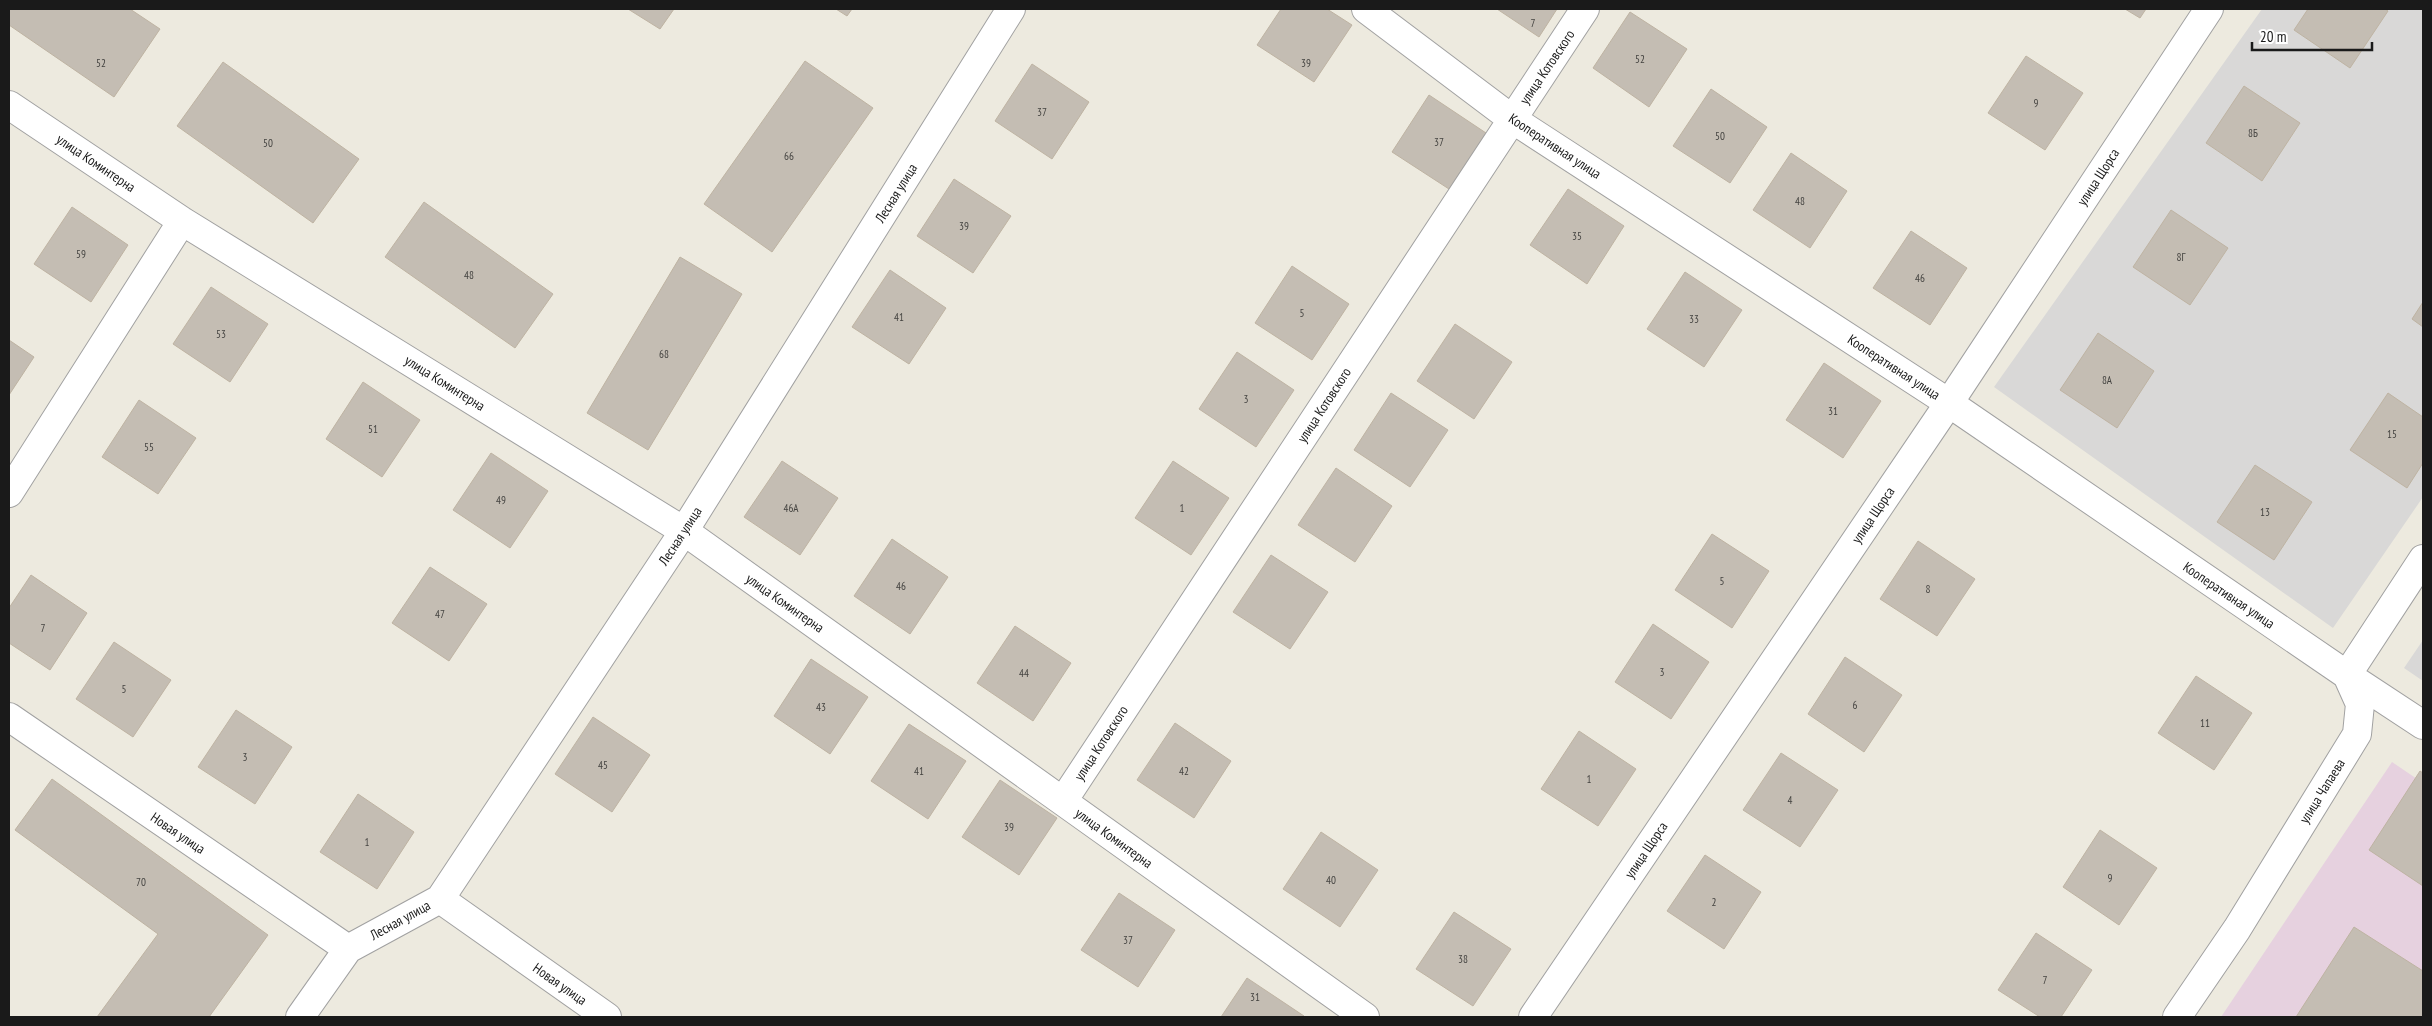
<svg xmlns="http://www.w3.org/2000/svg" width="2432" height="1026" font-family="'PT Sans Narrow',sans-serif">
  <rect width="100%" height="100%" fill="#edeadf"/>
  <path fill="#d9d8d7" d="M2262,9H2423V497L2333,628L1994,387Z
    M2423,640V681L2404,668Z"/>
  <path fill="#e6d1df" d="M2392,762L2423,783V1017H2221Z"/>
  <path fill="#c4bdb3" stroke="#beb3a2" d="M9,9H130L160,29L114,97L9,25Z
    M628,9H674L660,29Z
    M836,9H852L847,16Z
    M1281,9H1327L1352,25L1314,82L1257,45Z
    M1497,9H1557L1539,37Z
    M2125,9H2146L2140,18Z
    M2308,9H2385L2388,11L2350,68L2294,30Z
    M1630,12L1687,49L1649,107L1593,68Z
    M2026,56L2083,93L2045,150L1988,113Z
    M805,61L873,108L772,252L704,204Z
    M223,62L359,159L313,223L177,126Z
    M1032,64L1089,102L1052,159L995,121Z
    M2244,86L2300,123L2262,181L2206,143Z
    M1711,89L1767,127L1730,183L1673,146Z
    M1429,95L1486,133L1449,189L1392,152Z
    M1791,153L1847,191L1810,248L1753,210Z
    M954,179L1011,216L973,273L917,236Z
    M1568,189L1624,226L1587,284L1530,245Z
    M424,202L553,294L515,348L385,257Z
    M72,207L128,245L91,302L34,264Z
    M2171,210L2228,248L2190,305L2133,267Z
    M1911,231L1967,268L1930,325L1873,288Z
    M680,257L742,294L648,450L587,413Z
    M1292,266L1349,304L1312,360L1255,323Z
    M890,270L946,308L909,364L852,327Z
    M1685,272L1742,310L1704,367L1647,329Z
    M211,287L268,324L230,382L173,344Z
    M2423,302V327L2412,319Z
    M1455,324L1512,362L1474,419L1417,381Z
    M2098,333L2154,371L2117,428L2060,390Z
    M9,340L34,357L9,395Z
    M1237,352L1294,390L1256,447L1199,409Z
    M1824,363L1881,401L1843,458L1786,420Z
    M363,382L420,420L382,477L326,439Z
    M1391,393L1448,430L1410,487L1354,450Z
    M2388,393L2423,417V463L2407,488L2350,450Z
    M139,400L196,438L158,494L102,457Z
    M491,453L548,491L510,548L453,510Z
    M782,461L838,498L800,555L744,517Z
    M1173,461L1229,498L1191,555L1135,518Z
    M2255,465L2312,502L2274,560L2217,522Z
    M1336,468L1392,506L1355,562L1298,525Z
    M1712,534L1769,571L1732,628L1675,590Z
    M892,539L948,577L910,634L854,596Z
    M1918,541L1975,579L1937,636L1880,599Z
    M1271,555L1328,592L1290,649L1233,612Z
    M430,567L487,604L449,661L392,623Z
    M31,575L87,613L50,670L9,643V608Z
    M1653,624L1709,662L1671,719L1615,682Z
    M1015,626L1071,663L1033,721L977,683Z
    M114,642L171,680L133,737L76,699Z
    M1845,657L1902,695L1864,752L1808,714Z
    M811,659L868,697L830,754L774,716Z
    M2196,676L2252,713L2214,770L2158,733Z
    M236,710L292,747L255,804L198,767Z
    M593,717L650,755L612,812L555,774Z
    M1175,723L1231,761L1194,818L1137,780Z
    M909,724L966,761L928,819L871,781Z
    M1579,731L1636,769L1598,826L1541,789Z
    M1781,753L1838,790L1800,847L1743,810Z
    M2420,771L2423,773V886L2369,850Z
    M52,779L268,935L209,1017H97L158,934L15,830Z
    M1000,780L1057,818L1019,875L962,837Z
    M358,794L414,832L377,889L320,852Z
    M2100,830L2157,868L2119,925L2063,887Z
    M1321,832L1378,870L1340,927L1283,889Z
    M1705,855L1761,892L1724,949L1667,911Z
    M1119,893L1175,930L1138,987L1081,950Z
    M1454,912L1511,949L1473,1006L1416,969Z
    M2354,927L2423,971V1017H2296Z
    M2036,933L2092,970L2061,1017H2040L1998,990Z
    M1247,978L1304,1016L1303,1017H1221Z"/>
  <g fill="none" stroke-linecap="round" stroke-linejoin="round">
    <g stroke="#a1a1a1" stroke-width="30">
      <path id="minor" d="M1366,9L1512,119L1949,403L2347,675L2423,725
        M9,105L182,221L684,531L1365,1017
        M9,493L182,221
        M9,717L348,949
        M1063,801L1585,9
        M440,899L607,1017
        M300,1017L348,949L440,899L684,531L1011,9
        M1533,1017L1949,403L2209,9
        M2177,1017L2237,929L2357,734L2360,704L2347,675L2423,559"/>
    </g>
    <use href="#minor" stroke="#fff" stroke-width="28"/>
  </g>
  <g text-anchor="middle" stroke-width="4" stroke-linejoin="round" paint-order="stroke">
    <g font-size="11" fill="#444340">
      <text x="1533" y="27">7</text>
      <text x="1640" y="63">52</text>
      <text x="101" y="67">52</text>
      <text x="1306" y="67">39</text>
      <text x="2036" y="107">9</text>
      <text x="1042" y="116">37</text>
      <text x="2253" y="137">8Б</text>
      <text x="1720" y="140">50</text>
      <text x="1439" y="146">37</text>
      <text x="268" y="147">50</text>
      <text x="789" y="160">66</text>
      <text x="1800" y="205">48</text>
      <text x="964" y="230">39</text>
      <text x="1577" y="240">35</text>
      <text x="81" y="258">59</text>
      <text x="2181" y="261">8Г</text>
      <text x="469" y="279">48</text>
      <text x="1920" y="282">46</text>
      <text x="1302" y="317">5</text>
      <text x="899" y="321">41</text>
      <text x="1694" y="323">33</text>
      <text x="221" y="338">53</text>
      <text x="664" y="358">68</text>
      <text x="2107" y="384">8А</text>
      <text x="1246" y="403">3</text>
      <text x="1833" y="415">31</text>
      <text x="373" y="433">51</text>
      <text x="2392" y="438">15</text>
      <text x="149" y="451">55</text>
      <text x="501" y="504">49</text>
      <text x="791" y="512">46А</text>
      <text x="1182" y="512">1</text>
      <text x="2265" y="516">13</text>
      <text x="1722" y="585">5</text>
      <text x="901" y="590">46</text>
      <text x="1928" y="593">8</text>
      <text x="440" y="618">47</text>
      <text x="43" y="632">7</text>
      <text x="1662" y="676">3</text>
      <text x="1024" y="677">44</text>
      <text x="124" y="693">5</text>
      <text x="1855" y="709">6</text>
      <text x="821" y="711">43</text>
      <text x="2205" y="727">11</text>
      <text x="245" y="761">3</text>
      <text x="603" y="769">45</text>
      <text x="919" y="775">41</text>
      <text x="1184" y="775">42</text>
      <text x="1589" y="783">1</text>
      <text x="1790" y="804">4</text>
      <text x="1009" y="831">39</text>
      <text x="367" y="846">1</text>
      <text x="2110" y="882">9</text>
      <text x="1331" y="884">40</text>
      <text x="141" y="886">70</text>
      <text x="1714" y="906">2</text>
      <text x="1128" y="944">37</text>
      <text x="1463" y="963">38</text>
      <text x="2045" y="984">7</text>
      <text x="1255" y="1001">31</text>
    </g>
    <g font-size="14" fill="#1a1a1a" stroke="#fff">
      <text transform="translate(1547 67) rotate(-56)" y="5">улица Котовского</text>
      <text transform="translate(1555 146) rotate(33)" y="5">Кооперативная улица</text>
      <text transform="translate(96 163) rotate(34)" y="5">улица Коминтерна</text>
      <text transform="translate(2098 177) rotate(-57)" y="5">улица Щорса</text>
      <text transform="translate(896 193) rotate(-58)" y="5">Лесная улица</text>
      <text transform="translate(1894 367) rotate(33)" y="5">Кооперативная улица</text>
      <text transform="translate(445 383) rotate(32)" y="5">улица Коминтерна</text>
      <text transform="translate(1324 405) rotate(-57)" y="5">улица Котовского</text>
      <text transform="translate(1873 515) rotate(-56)" y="5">улица Щорса</text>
      <text transform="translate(680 536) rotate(-57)" y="5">Лесная улица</text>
      <text transform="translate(2229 595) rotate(34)" y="5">Кооперативная улица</text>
      <text transform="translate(785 603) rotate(35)" y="5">улица Коминтерна</text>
      <text transform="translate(1101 743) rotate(-57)" y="5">улица Котовского</text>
      <text transform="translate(2322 791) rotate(-58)" y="5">улица Чапаева</text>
      <text transform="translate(178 833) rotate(34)" y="5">Новая улица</text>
      <text transform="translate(1114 838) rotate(36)" y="5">улица Коминтерна</text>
      <text transform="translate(1646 850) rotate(-56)" y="5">улица Щорса</text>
      <text transform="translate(400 920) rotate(-29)" y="5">Лесная улица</text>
      <text transform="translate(560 984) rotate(35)" y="5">Новая улица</text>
    </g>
  </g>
  <rect width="2432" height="1026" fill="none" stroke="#1a1a1a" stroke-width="20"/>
  <path d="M2252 42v8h120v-8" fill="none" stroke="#1a1a1a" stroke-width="2.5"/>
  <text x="2260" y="42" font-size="15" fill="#1a1a1a" stroke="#ffffff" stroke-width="4" paint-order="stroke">20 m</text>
</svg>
